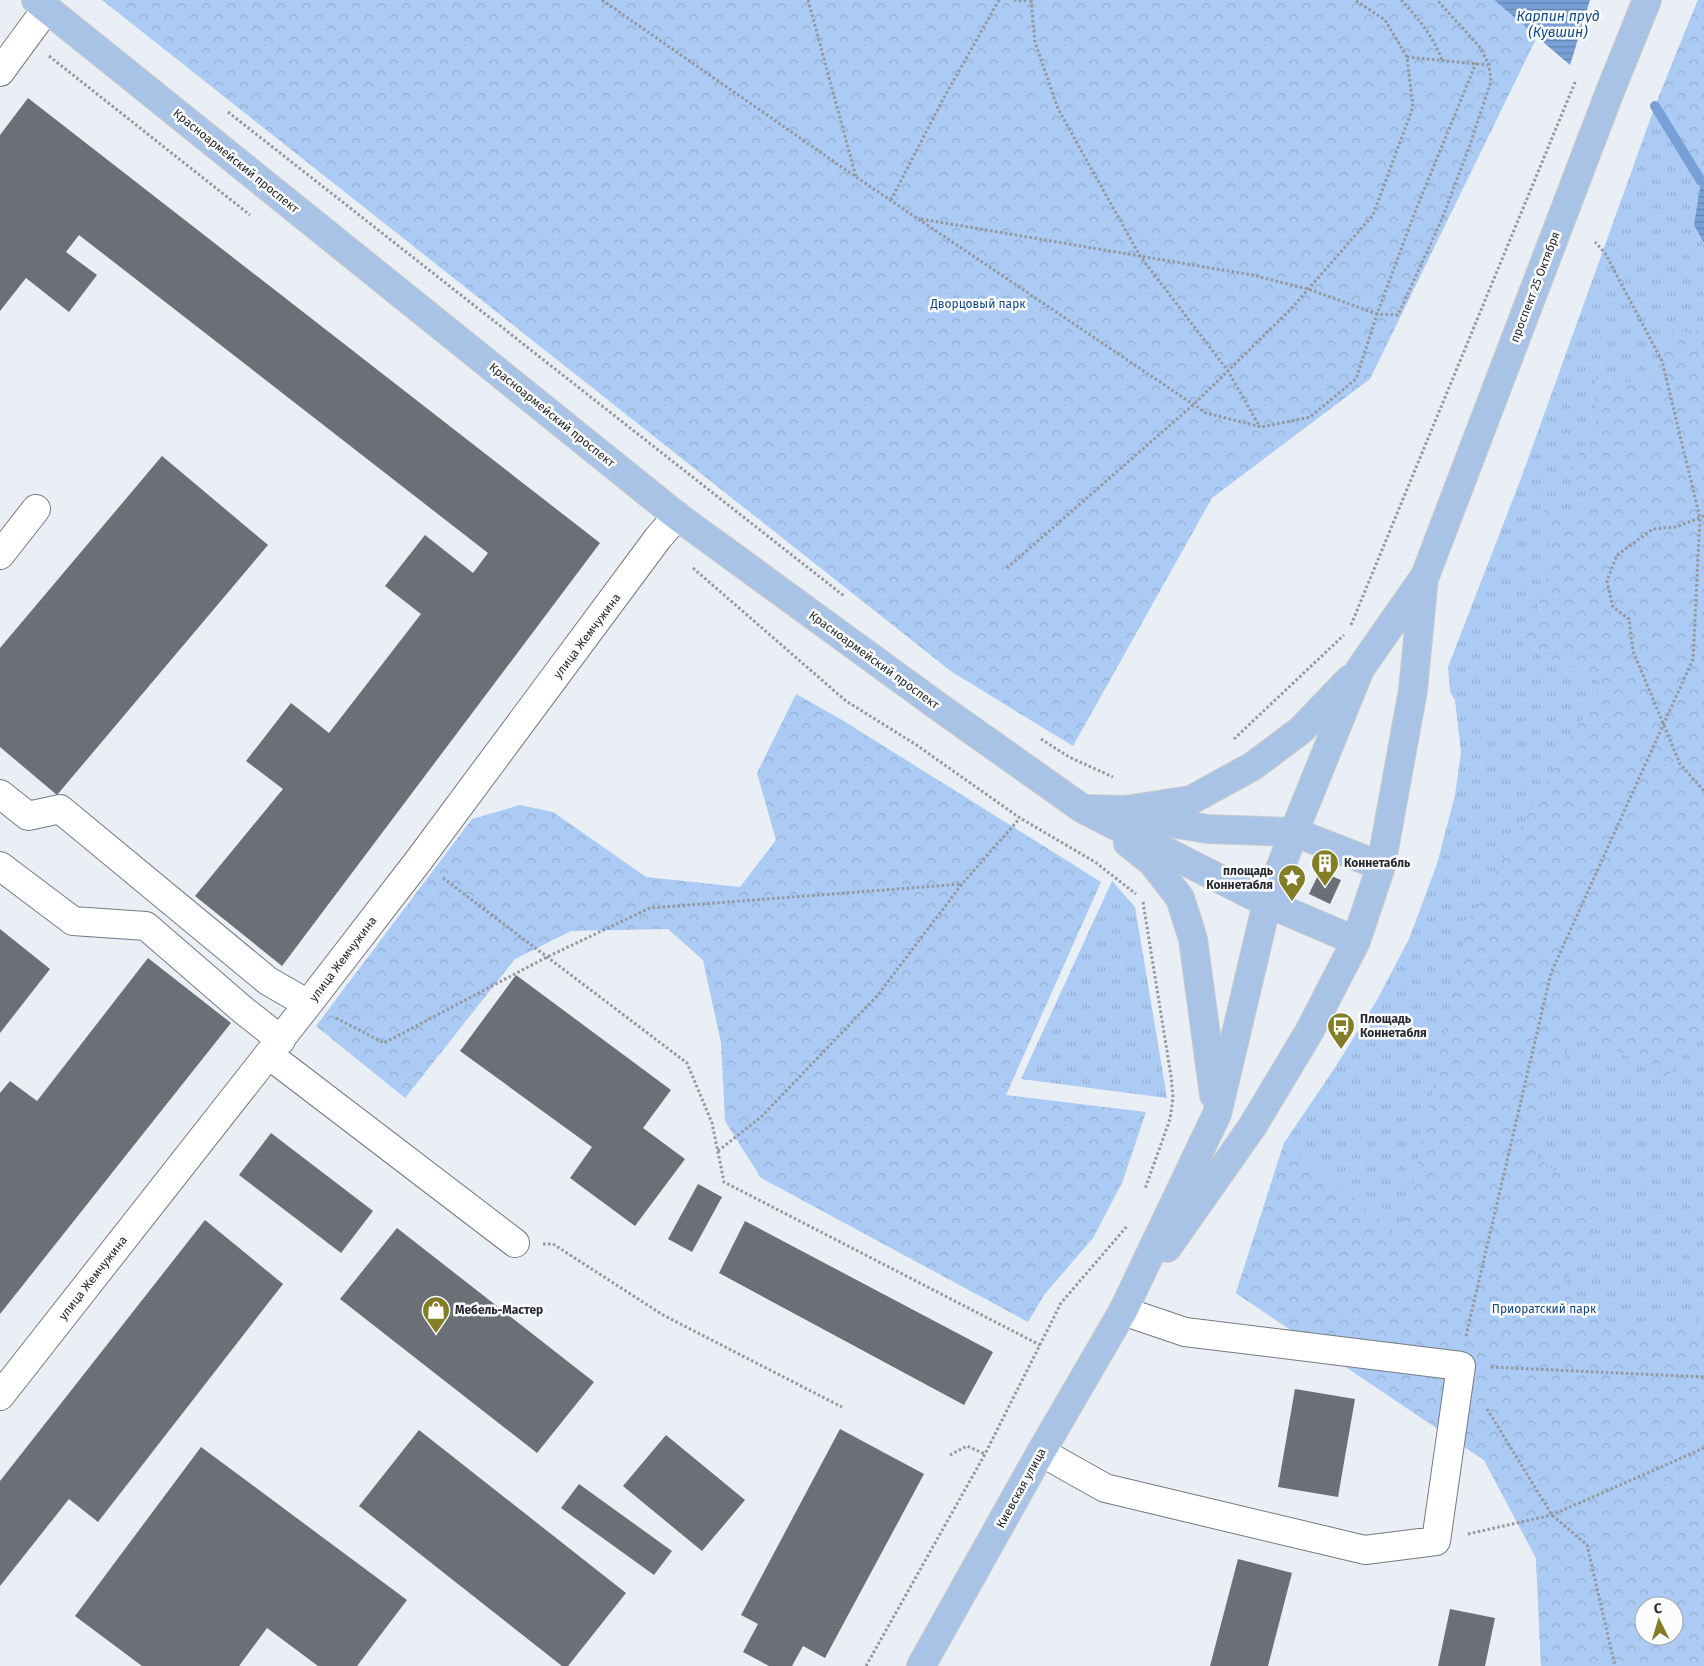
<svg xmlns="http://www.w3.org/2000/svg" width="1704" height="1666" font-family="'Fira Sans',sans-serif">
  <defs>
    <pattern id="grass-tufts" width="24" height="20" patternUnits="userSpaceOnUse" patternTransform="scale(1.25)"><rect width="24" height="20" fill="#abcaf4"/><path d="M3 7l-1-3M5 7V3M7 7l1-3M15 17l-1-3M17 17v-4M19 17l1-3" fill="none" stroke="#93aed1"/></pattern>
    <pattern id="forest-crowns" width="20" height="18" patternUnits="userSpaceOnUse" patternTransform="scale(1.25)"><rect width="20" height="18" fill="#abcaf4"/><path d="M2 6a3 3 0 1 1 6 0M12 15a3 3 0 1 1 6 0" fill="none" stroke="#93aed1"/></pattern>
    <pattern id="water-rules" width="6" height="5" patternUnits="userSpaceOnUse" patternTransform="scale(1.25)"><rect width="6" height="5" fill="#78a0d7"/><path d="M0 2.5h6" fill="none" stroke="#6282af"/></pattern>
  </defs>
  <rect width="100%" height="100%" fill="#eaeff6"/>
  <path fill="url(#grass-tufts)" fill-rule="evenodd" d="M1698,0H1704V1666H1541L1536,1558L1484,1460L1236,1293L1284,1143L1336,1066L1377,1000L1409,939L1437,864L1455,795L1461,752L1455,700L1450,692L1448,667L1523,473L1655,106ZM1644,1606H1674V1636H1644Z
    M1112,881L1135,907L1167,1098L1021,1079Z"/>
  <path fill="url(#forest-crowns)" fill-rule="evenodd" d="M102,0H1494L1537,37L1370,379L1212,498L1073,746L952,672Z
    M1698,0H1704V182L1701,181L1655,106Z
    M1704,331V1022L1667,1077L1577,1030L1550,1089L1537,1158L1608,1206L1561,1290L1603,1324L1690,1329L1704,1313V1666H1541L1536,1558L1484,1460L1236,1293L1284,1143L1402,1238L1467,923L1602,683L1522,644C1536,616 1548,587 1549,555C1549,533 1543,510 1540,489L1571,522L1594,493L1566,476L1596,425V374L1650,387L1672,332ZM1644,1606H1674V1636H1644Z
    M796,694L842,720L1101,882L1006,1095L1146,1112L1122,1183L1093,1238L1044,1295L1028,1322L761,1178L725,1121L721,1043L703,960L668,929L571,931L515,959L405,1098L316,1026L472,819L520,805L553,812L646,877L740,887L776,840L757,773Z"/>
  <path fill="url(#water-rules)" d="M1494,0H1590L1570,65Z
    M1701,181L1704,182V243L1694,225Z"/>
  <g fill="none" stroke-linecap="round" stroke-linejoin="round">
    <path stroke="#78a0d7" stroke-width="10" d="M1655,106L1701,181"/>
  </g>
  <path fill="#6b7076" d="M28,98L600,543L282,966L195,896L283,789L246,761L291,703L329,733L421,614L385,586L425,535L473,573L488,553L79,235L66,252L97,275L69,312L26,278L0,311V135Z
    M162,456L268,545L57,795L0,747V648Z
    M1320,871L1341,880L1330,904L1309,894Z
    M0,929L50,969L0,1033Z
    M148,958L231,1023L0,1314V1093L10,1081L37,1101Z
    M516,975L671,1090L643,1128L685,1159L635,1226L570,1178L592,1147L460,1051Z
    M271,1133L373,1211L341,1253L239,1175Z
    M698,1184L722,1197L692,1252L668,1239Z
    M205,1220L283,1284L98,1522L69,1499L0,1586V1481Z
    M745,1221L993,1352L964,1405L719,1273Z
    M397,1228L594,1382L537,1453L340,1299Z
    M1295,1389L1355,1399L1338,1497L1278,1487Z
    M840,1429L924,1474L825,1658L803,1646L792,1666H769L743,1652L758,1624L741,1615Z
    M419,1430L626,1593L568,1666H562L359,1506Z
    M666,1435L745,1500L702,1551L623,1486Z
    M201,1447L407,1600L357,1666H318L267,1628L239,1666H142L75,1616Z
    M579,1484L672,1551L654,1575L561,1508Z
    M1238,1559L1292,1573L1268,1666H1210Z
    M1450,1609L1495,1618L1485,1666H1438Z"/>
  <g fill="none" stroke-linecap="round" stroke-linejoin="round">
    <g stroke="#757a80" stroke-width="30">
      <path id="minor" d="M0,72L47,8
        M0,555L36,509
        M0,794L28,816L60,809L268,981L308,1004
        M0,866L73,921L146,926L243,1010L281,1040
        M269,1055L515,1243
        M0,1396L308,1004L419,860L658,538L677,516
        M1041,1452L1105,1488L1365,1550L1436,1541L1461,1366L1185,1332L1123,1311"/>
    </g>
    <g stroke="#cbcccc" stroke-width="30">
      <path id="major" d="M36,0L677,516L939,707L1083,809L1267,903L1356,941
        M1089,809L1125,810L1191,800L1253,766L1301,730L1350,679
        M1134,817L1208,829L1294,832L1381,866
        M1128,843L1152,862L1180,898L1193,939L1214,1095
        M1167,1248L1252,1127L1309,1032L1356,941L1381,866L1413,690L1424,577
        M921,1666L1041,1452L1123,1311L1217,1114L1267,903L1294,832L1360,669L1425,576L1609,94L1647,0"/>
    </g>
    <path stroke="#94979d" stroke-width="3" stroke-dasharray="2.5 2.5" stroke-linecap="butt" d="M602,0L856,177L1206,413L1261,427L1310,417L1356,379L1377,314L1398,315L1442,219L1470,145L1491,81L1489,65L1479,46L1437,0
      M808,0L856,177
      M1014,0L1024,1L1026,0
      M1031,0L1035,42L1058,109L1140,256L1228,371L1260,427
      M1401,0C1418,18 1433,36 1442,60
      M49,56L250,215
      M1407,57L1488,65
      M228,112L844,596
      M891,200L942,101L999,0
      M921,219L1252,275L1308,289L1377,314L1415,212L1476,63
      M1704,516L1676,527L1653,529L1617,555L1607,581L1613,607L1629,619L1633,651L1680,764L1704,791
      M693,568L846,701L915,744L1020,818L1095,862L1136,894
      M1007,568L1193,405L1290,310L1373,215L1413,107L1407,57L1385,20L1355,0
      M1351,625L1576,80
      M1041,739L1069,757L1113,777
      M1234,739L1344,635
      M443,878L687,1063L712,1123L724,1182L1040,1345
      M1143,902L1171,1076L1173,1098L1170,1119L1145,1189
      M336,1018L384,1043L547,957L650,908L962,884
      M718,1151L761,1117L877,996L962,884L1020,818
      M543,1244H553L663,1315L842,1407
      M1466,1336L1551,973L1693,659L1700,518L1662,361L1605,253L1595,242
      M1491,1367L1704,1377
      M1487,1409L1552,1515L1587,1545L1615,1666
      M950,1455L967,1446L985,1454
      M1468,1534L1552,1515L1704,1448
      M866,1666L985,1454L1061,1303L1128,1225"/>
    <use href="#minor" stroke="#fff" stroke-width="28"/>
    <use href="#major" stroke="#a9c3e6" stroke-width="28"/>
  </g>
  <defs>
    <g id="building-pin" transform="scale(1.4375)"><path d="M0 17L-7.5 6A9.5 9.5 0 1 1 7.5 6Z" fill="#837e25" stroke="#fbfcfe"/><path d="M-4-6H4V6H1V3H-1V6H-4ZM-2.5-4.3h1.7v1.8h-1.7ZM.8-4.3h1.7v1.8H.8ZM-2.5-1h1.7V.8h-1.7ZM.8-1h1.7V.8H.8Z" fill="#fff"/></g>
    <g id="sight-pin" transform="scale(1.4375)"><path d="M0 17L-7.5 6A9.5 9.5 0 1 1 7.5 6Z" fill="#837e25" stroke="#fbfcfe"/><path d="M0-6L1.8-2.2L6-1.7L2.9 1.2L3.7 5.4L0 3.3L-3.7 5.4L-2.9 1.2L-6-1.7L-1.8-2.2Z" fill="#fff"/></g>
    <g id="bus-pin" transform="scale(1.4375)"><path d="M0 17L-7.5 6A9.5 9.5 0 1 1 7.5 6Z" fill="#837e25" stroke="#fbfcfe"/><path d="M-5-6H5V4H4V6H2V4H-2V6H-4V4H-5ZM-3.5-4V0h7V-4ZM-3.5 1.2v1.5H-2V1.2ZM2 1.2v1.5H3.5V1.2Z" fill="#fff"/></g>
    <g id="shop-pin" transform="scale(1.4375)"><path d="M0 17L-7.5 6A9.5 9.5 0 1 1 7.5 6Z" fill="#837e25" stroke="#fbfcfe"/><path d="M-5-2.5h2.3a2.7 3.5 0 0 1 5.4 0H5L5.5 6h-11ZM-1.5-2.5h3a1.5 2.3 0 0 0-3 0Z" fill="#fff"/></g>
  </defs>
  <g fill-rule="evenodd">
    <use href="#building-pin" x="1325" y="863"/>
    <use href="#sight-pin" x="1292" y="878"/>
    <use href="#bus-pin" x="1341" y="1026"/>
    <use href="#shop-pin" x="436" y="1310"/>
  </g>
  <g text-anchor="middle" stroke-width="5" stroke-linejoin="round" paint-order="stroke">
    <g font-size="12" fill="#27292c" stroke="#fbfcfe">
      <text transform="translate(236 161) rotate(39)" y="4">Красноармейский проспект</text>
      <text transform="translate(1535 287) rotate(-69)" y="4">проспект 25 Октября</text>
      <text transform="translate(552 415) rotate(39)" y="4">Красноармейский проспект</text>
      <text transform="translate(587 636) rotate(-53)" y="4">улица Жемчужина</text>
      <text transform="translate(874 660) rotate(36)" y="4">Красноармейский проспект</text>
      <text transform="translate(343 959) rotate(-53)" y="4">улица Жемчужина</text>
      <text transform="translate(93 1278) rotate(-52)" y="4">улица Жемчужина</text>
      <text transform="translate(1021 1488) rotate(-61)" y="4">Киевская улица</text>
    </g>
    <g font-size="12" fill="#104788" stroke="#fbfcfe">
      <text x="978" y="308">Дворцовый парк</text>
      <text x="1544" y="1313">Приоратский парк</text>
    </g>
    <g font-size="12" font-weight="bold" fill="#27292c" stroke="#fbfcfe" text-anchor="start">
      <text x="1344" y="867">Коннетабль</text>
      <text x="1273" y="875" text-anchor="end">площадь<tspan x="1273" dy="14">Коннетабля</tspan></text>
      <text x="1360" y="1023">Площадь<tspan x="1360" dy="14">Коннетабля</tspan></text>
      <text x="455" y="1314">Мебель-Мастер</text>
    </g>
    <g font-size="14" font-style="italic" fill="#114889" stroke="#fbfcfe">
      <text x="1558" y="21">Карпин пруд<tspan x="1558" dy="16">(Кувшин)</tspan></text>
    </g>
  </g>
  <g transform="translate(1659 1621) rotate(355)"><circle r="24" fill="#fbfcfe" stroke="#a6a8aa"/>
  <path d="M0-4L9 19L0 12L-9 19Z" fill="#837e25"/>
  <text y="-8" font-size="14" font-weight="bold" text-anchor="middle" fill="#27292c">С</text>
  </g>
</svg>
